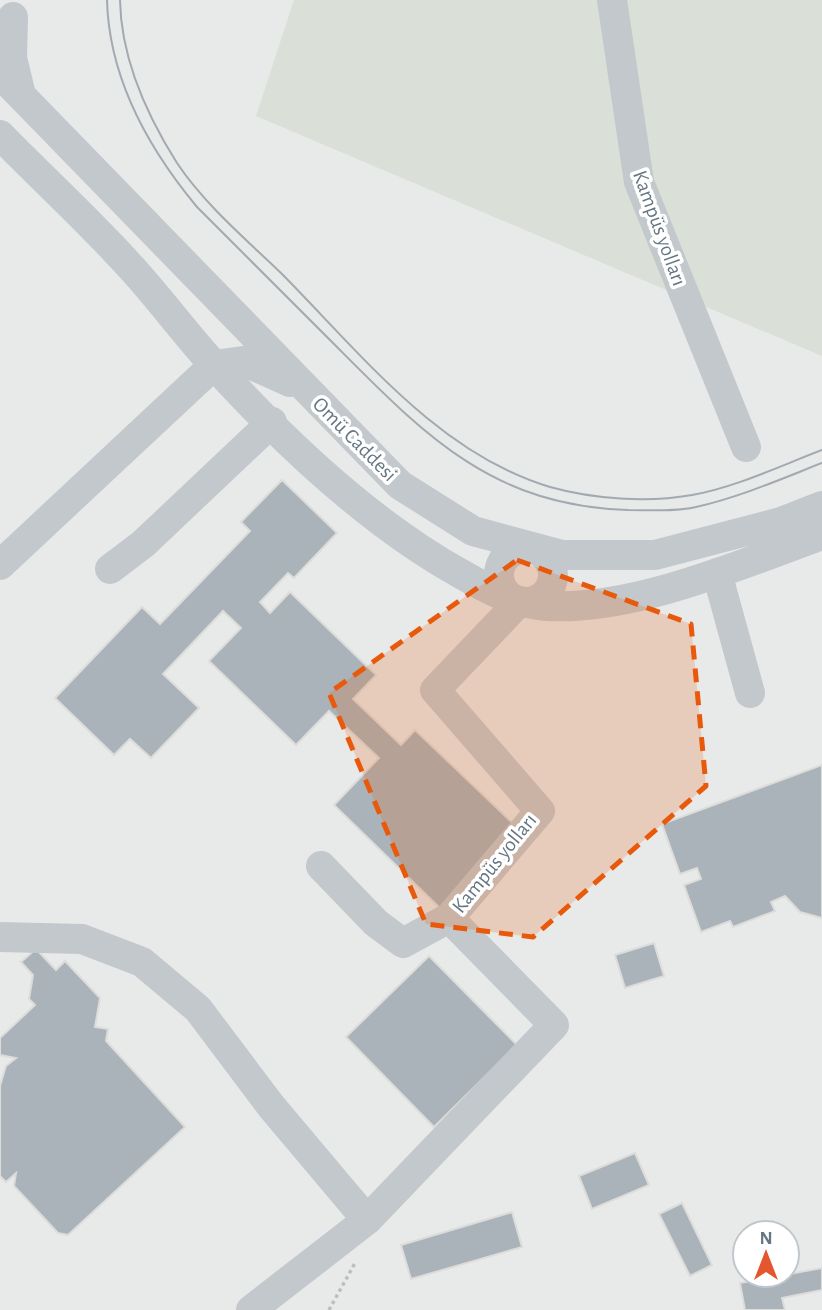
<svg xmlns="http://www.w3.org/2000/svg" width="822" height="1310" font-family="'Alegreya Sans',sans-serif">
  <rect width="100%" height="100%" fill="#fafaf8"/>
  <path fill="#e8e9e9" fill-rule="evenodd" d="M0,0H822V1310H0ZM745,1233H787V1275H745Z"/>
  <path fill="#dadfd7" d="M294,0H822V356L256,116Z"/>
  <path fill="#aab3b9" stroke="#dcdcda" stroke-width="2" d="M282,480L337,533L294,578L288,573L260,602L270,613L290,592L376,675L353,699L401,745L415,730L522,832L444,912L334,805L379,758L329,711L296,745L209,661L241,628L223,611L163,674L199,708L151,758L130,739L114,755L55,698L142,607L160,624L250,531L241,522Z
    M822,765V918L800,912L785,896L771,902L775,911L733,927L730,921L701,932L684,885L701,879L697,868L680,874L662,824Z
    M654,943L664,976L625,988L615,955Z
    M36,949L56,970L65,961L100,998L95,1027L108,1029L106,1041L185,1127L68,1235L58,1233L14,1186L16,1173L6,1182L0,1176V1086L6,1066L16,1058L0,1055V1038L35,1005L29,999L33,975L21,962Z
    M429,956L517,1045L434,1127L346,1037Z
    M635,1153L649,1185L592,1209L579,1176Z
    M682,1203L712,1265L690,1276L659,1214Z
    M512,1212L522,1247L411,1279L401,1245Z
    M822,1268V1290L782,1298L785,1310H745L740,1283Z"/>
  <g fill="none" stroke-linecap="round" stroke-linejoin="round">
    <path stroke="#bbbfc2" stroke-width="3.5" stroke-dasharray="3.5 3.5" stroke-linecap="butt" d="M329,1310L355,1263"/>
    <path stroke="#c3c8cc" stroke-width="30" d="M612,0L639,182L746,447
      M13,17L12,58L21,95
      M0,74L400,485L473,531L562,555H655L781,522L822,506
      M0,135C42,178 87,219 127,263C157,295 183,331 213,364C284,442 370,524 463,575C489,590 515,604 547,606C633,611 742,564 822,535
      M499 575a27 27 0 1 1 54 0a27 27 0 1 1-54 0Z
      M0,565L214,365L243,361L290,382
      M110,569L143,544L272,422
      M717,573L750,693
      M321,866L376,923L403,943L449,918
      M0,937L82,939L142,962L198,1009L271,1106L367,1220
      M251,1310L367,1220L554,1025L449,918L540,811L435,690L520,601"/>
    <path stroke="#a2aab0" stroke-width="2" d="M107,0C109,79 148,148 197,207C241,251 285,295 329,339C420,430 488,506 628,510C650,510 675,512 696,507C740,497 781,479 822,463
      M120,0C121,59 146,114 177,163C205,205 247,240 283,275C361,354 439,454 550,487C593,499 647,503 692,495C736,487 780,466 822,450"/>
  </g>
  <path fill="#e8590c" fill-opacity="0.2" stroke="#e8590c" stroke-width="5" stroke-dasharray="14 9" stroke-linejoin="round" d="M517,560L691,624L706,786L533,937L426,924L329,693Z"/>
  <g text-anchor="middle" stroke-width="7" stroke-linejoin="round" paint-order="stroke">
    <g font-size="21" fill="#657683" stroke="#fff">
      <text transform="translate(660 228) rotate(70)" y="7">Kampüs yolları</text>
      <text transform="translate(355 439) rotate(45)" y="7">Omü Caddesi</text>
      <text transform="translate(494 863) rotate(-51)" y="7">Kampüs yolları</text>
    </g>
  </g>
  <g transform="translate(766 1254)"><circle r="33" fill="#ffffff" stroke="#c1c8cd" stroke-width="2"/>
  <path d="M0-5L12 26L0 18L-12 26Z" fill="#e4572e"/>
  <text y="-10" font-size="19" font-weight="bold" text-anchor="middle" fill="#657683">N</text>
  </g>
</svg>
